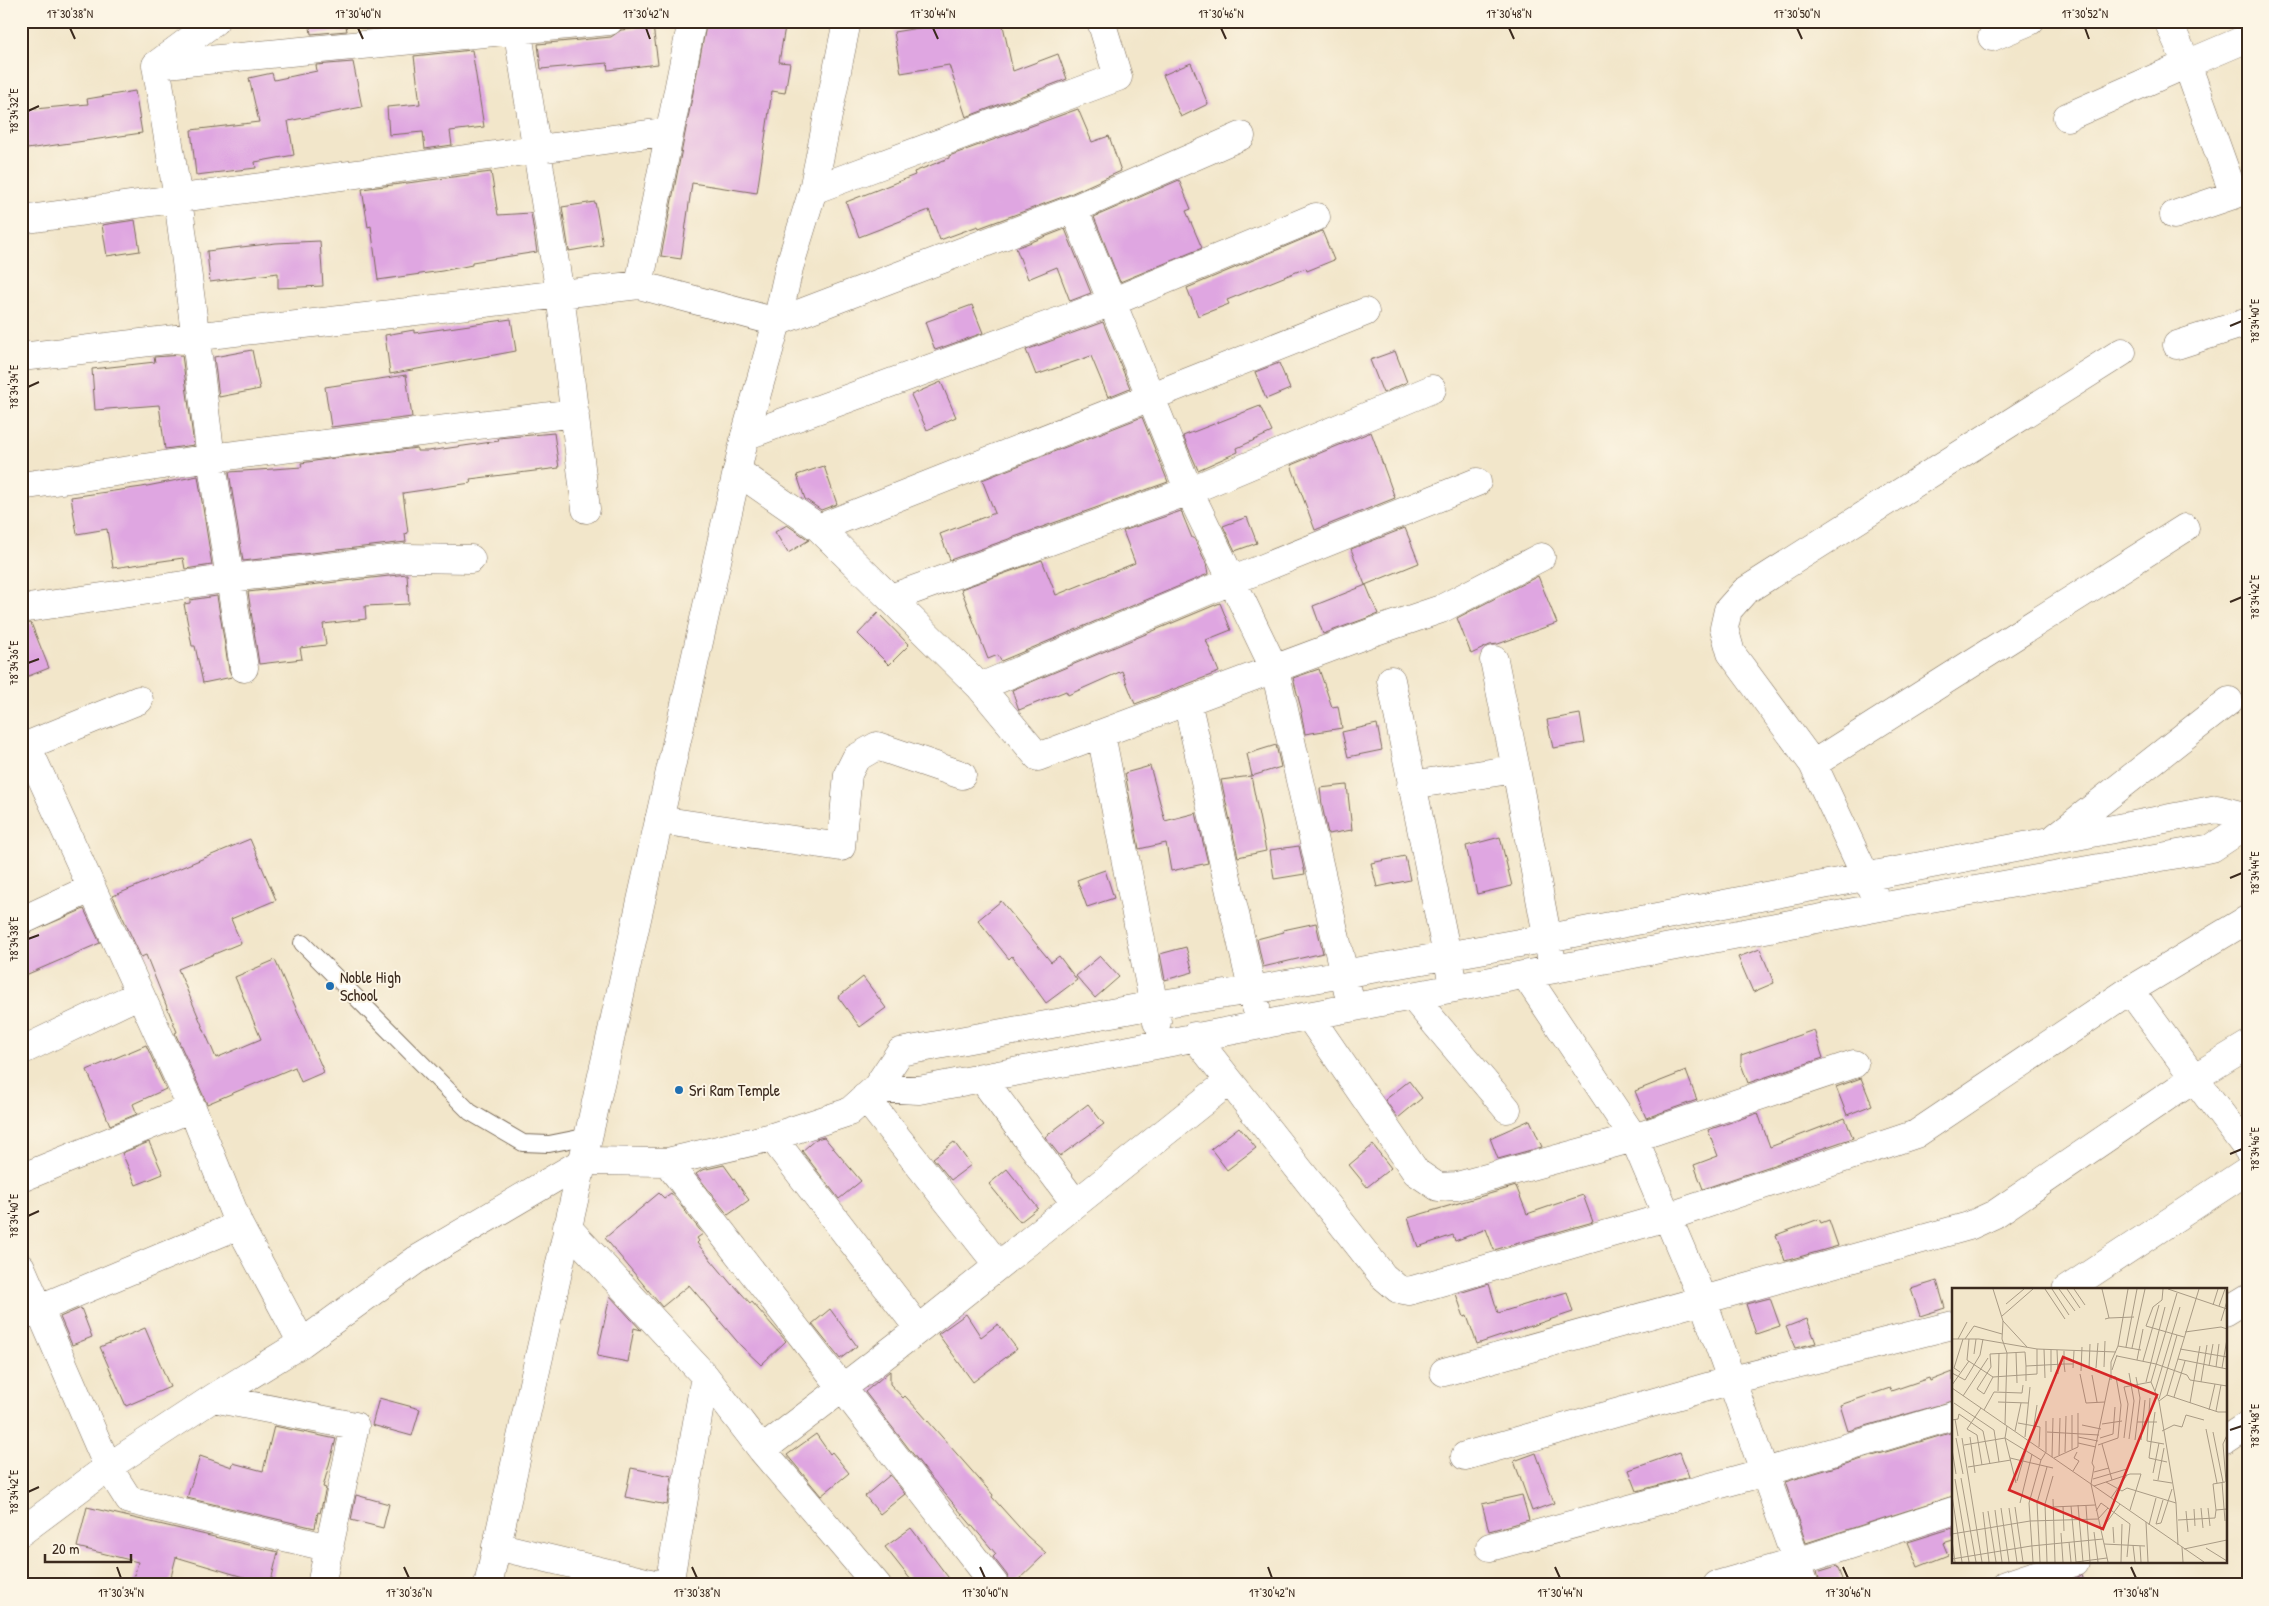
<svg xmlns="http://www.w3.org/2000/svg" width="2269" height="1606" font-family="'Patrick Hand',sans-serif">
  <rect width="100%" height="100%" fill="#fcf5e5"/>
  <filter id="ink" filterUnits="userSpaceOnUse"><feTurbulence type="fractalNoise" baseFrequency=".02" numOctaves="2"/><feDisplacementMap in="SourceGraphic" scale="10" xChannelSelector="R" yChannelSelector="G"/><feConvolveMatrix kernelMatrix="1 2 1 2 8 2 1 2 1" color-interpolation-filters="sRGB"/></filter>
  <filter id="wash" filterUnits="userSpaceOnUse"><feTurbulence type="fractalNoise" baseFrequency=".0096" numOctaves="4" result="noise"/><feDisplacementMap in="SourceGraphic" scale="20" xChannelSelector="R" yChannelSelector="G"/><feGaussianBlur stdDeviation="1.12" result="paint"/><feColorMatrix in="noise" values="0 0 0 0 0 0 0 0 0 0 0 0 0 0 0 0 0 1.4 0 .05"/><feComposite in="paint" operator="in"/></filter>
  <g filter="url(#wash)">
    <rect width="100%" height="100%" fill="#f2e6ca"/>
    <g id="blocks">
      <path fill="#dfa6e1" d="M309,21H345L347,31L311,34Z
        M707,21H786L779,62L790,63L785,93L772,91L757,193L692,183L681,259L661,256Z
        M976,21H1002L1013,71L1058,54L1067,79L966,117L949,65L901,73L894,32L954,22L955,26Z
        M653,26L658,64L608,70L607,63L541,69L538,44L611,37L621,30Z
        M472,50L484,127L450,131L452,145L425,149L423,132L389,135L387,107L420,104L414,56Z
        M353,62L362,107L288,121L294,155L255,162L256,168L196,175L191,130L259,122L249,78L272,73L274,80L317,71L316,65Z
        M1191,63L1208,104L1181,117L1163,75Z
        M135,91L142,133L27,149L24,110L88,104L87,99Z
        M1078,109L1092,142L1109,136L1121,171L1068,195L979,228L978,226L940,240L929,210L859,237L846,202L915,175L914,172L949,158V156Z
        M491,172L498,215L531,213L537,252L472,262V265L442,271L378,280L371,226L368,227L362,189Z
        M1179,180L1191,209L1186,211L1202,248L1120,282L1094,217Z
        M595,202L603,245L569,251L562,207Z
        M135,220L140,251L107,256L102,225Z
        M1065,229L1091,293L1070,301L1057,267L1028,279L1016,248Z
        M1322,231L1334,260L1307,271L1306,268L1227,300L1229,304L1198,316L1187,288Z
        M320,241L323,286L278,288V273L210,282L207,251L276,243Z
        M972,305L983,333L935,350L925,322Z
        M511,319L516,351L390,374L385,335L414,330V333Z
        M1103,322L1130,388L1108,397L1091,356L1036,375L1026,350Z
        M252,350L260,389L219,397L214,357Z
        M1395,351L1407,382L1383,393L1370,360Z
        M182,355L194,445L165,449L159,405L95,410L92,369L155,362L154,357Z
        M1279,363L1290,389L1266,399L1255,372Z
        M406,375L412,417L331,427L325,387Z
        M941,382L956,417L927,430L911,395Z
        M1260,406L1272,432L1237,448L1238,452L1198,470L1183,436Z
        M1142,417L1168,482L950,560L940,534L995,513L982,480Z
        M1371,432L1395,498L1315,530L1291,465Z
        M554,433L559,468L470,479L471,483L403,493L408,533L405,534L406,542L243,561L229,472L302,467L301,463L335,458L417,448V451H428L499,441L498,438Z
        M824,466L837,504L821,510L805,499L797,475Z
        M198,476L212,565L185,569L183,558L113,568L107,529L77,534L71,497L142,487Z
        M1181,511L1192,538H1194L1206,563L1208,574L1001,661L998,655L988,659L961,589L1042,560L1056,595L1135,563L1123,531Z
        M1247,517L1257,543L1235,551L1223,526Z
        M787,525L809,540L788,553L775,532Z
        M1405,528L1419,563L1365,585L1351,549Z
        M407,574L409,604L365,606L366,619L323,624L326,645L300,648L302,659L259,664L248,592Z
        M1538,576L1557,623L1498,644L1490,645L1471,654L1457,618Z
        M1366,585L1378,614L1323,634L1313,606Z
        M217,596L229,670L232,677L203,683L195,646H192L184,604L190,603V600Z
        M1220,603L1231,630L1206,640L1219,672L1135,704L1122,671L1068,695L1066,691L1019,710L1012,690Z
        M878,613L909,645L889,665L858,634Z
        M31,623L49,668L21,679V624Z
        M1319,669L1332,707L1338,706L1342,728L1305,734L1301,713L1302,712L1293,678Z
        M1580,714L1585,743L1553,748L1547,720Z
        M1377,724L1382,750L1348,757L1342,732Z
        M1276,745L1281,767L1252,776L1247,754Z
        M1150,766L1165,821L1196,813L1208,863L1171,871L1166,843L1139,849L1125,773Z
        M1251,776L1266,851L1238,857L1221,780Z
        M1347,785L1352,830L1328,834L1322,805L1320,788Z
        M1500,837L1512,886L1477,894L1466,846Z
        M250,839L276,900L231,919L241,943L178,969L216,1058L261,1039L235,977L275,960L324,1072L301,1082L295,1067L207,1104L175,1033L177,1032L146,955L141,957L113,896Z
        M1299,846L1305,874L1274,879L1270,850Z
        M1405,856L1410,880L1377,887L1371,863Z
        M1105,870L1114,898L1087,907L1077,880Z
        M1001,901L1051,962L1059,956L1077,980L1046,1003L1012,956L1009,959L978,920Z
        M84,909L100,943L21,977V936Z
        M1316,923L1323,953L1263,967L1257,939L1284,932L1283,930Z
        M1186,947L1193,972L1165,980L1160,954Z
        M1760,949L1774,983L1753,992L1738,957Z
        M1100,956L1119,977L1095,998L1076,976Z
        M863,977L886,1008L860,1027L838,997Z
        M1814,1030L1823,1058L1748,1083L1741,1064V1055Z
        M146,1045L166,1089L135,1103L133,1104L137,1114L110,1125L87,1070Z
        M1686,1071L1697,1100L1646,1118L1635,1091Z
        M1861,1078L1872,1105L1847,1115L1836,1087Z
        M1409,1081L1422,1098L1398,1118L1385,1100Z
        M1088,1104L1104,1124L1060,1156L1045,1137Z
        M1758,1113L1770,1147L1845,1118L1853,1138L1703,1189L1694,1165L1718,1156L1708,1130Z
        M1530,1120L1542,1147L1498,1159L1490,1138Z
        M1239,1127L1256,1148L1227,1170L1211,1149Z
        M824,1137L861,1181L839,1199L802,1151L816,1139Z
        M149,1142L163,1174L136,1185L122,1153Z
        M954,1142L971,1165L951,1180L933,1158Z
        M1373,1145L1391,1168L1367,1187L1349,1165Z
        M724,1165L749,1200L728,1215L696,1174L702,1170Z
        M1007,1169L1038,1208L1020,1222L989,1184Z
        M1516,1186L1527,1214L1583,1195L1593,1222L1494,1250L1486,1229L1455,1241L1453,1235L1418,1247L1408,1218Z
        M659,1193L664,1198L671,1193L703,1234L697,1238L699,1241L697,1243L732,1285L733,1284L750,1303L752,1302L786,1341L761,1365L741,1346L689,1285L662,1307L605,1238Z
        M1819,1219L1821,1223L1829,1220L1838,1246L1785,1261L1776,1235Z
        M1937,1281L1945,1308L1920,1316L1911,1289Z
        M1489,1284L1498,1313L1567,1292L1573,1312L1477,1344L1467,1316L1464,1317L1456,1294Z
        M610,1296L641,1330L634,1328L628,1362L597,1356Z
        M1770,1298L1780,1326L1756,1334L1746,1304Z
        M81,1308L92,1337L72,1345L60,1317Z
        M830,1309L857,1346L840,1359L812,1324Z
        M966,1314L981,1337L998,1324L1017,1349L973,1382L938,1334Z
        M1807,1319L1816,1343L1795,1348L1786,1327Z
        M145,1328L170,1387L126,1406L100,1347Z
        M890,1371V1384L903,1398L905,1396L920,1412L993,1495L992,1497L1027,1536L1046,1553L1013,1585H1010L1007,1575L993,1557L996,1554L930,1476L865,1392Z
        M1953,1372V1401L1848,1431L1840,1405L1890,1388L1891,1391L1929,1378L1930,1381Z
        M379,1398L420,1409L412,1436L372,1425Z
        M274,1426L336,1439L323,1487L326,1488L320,1513L318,1512L315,1528L187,1498L200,1456L232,1467L233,1463L263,1471Z
        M1953,1432V1496L1806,1543L1785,1482Z
        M816,1434L830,1454L832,1452L849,1473L821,1496L787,1455Z
        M1680,1452L1689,1477L1637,1491L1629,1470Z
        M1536,1453L1554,1503L1532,1511L1514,1461Z
        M631,1468L672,1476L667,1505L625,1497Z
        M890,1475L905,1494L880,1514L865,1496Z
        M356,1495L389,1504L383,1528L351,1520Z
        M1522,1495L1529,1520L1489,1531L1482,1504Z
        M87,1507L278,1552L270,1585L176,1557L169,1585H132L138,1562L77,1547Z
        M911,1528L954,1585H915L885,1547Z
        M1953,1528V1540L1943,1543L1948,1555L1918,1567L1908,1542Z
        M1837,1566L1844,1585H1821L1817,1572Z
        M2082,1575L2085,1585H2056L2080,1577Z"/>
    </g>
  </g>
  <g filter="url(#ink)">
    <use href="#blocks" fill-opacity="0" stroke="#7b6c5a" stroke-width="1"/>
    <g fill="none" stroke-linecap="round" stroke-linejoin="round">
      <g stroke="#7b6c5a" stroke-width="18">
        <path id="lane" d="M302,943L470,1112L523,1143L549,1144L589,1136"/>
      </g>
      <g stroke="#7b6c5a" stroke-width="29">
        <path id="street" d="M516,21L560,294L586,509
          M2168,21L2187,64L2248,38
          M1992,37L2030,21
          M156,65L178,199L211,458L244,668
          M156,65L609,21
          M156,65L215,21
          M2067,117L2187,64L2234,195
          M813,190L1118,77L1101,21
          M1074,209L1189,491L1275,670L1348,992
          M2174,215L2248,190
          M21,220L670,131
          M639,285L692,21
          M2177,345L2248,322
          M21,357L639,285L777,322L1074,209L1241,136
          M745,436L1112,302L1316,217
          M737,471L819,528L980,687L1038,757L1370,633L1441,609L1541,557
          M21,486L211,458L575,413
          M819,528L1365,312
          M891,598L1189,491L1432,389
          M21,609L231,578L406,558L471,559
          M1391,680L1451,975
          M980,687L1231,581L1477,482
          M1187,701L1256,1007
          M1101,734L1157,1022
          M27,746L192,1108L239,1225L302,1343
          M21,748L139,700
          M1813,764L2185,528
          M1516,769L1551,957
          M1411,785L1516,769L1494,660
          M659,820L841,847L848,774L856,758L877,746L962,775
          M2056,837L2229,701
          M1873,892L1813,764L1731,653L1724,628L1728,610L1745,591L2122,352
          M21,921L92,888
          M1526,976L1634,1138L1703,1301L1805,1585
          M2130,990L2194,1078L2248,1045
          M1413,997L1507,1109
          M1309,1016L1416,1172L1438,1187L1457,1186L1634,1138L1854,1064
          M1194,1036L1383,1276L1398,1289L1409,1291L1667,1217L1916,1134L2130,990L2248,919
          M21,1051L140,994
          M981,1077L1075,1203
          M876,1088L919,1090L1880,907L2212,848L2248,824
          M865,1097L998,1265
          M772,1137L919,1329
          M667,1162L995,1585
          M21,1178L192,1108
          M567,1227L705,1376L762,1450L877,1585
          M21,1267L108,1467L129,1500L330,1548
          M2066,1290L2248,1170
          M2225,1312L2248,1298
          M21,1316L239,1225
          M1444,1372L1969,1226L1995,1214L2194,1078L2248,1150
          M213,1398L355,1426L321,1585
          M2225,1440L2248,1425
          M762,1450L919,1329L1228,1082
          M1465,1456L1732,1380L1953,1325
          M21,1532L108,1467L213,1398L302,1343L416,1260L584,1161L667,1162L772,1137L849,1112L876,1088L900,1052L1154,1005L1252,990L1548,938L2217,809L2248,817
          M496,1546L659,1585
          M1490,1547L1765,1472L1953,1416
          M669,1585L705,1376
          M1717,1585L1797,1562L1953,1511
          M2005,1585L2075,1562"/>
      </g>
      <g stroke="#7b6c5a" stroke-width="29">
        <path id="secondary" d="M488,1585L745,436L777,322L789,268L813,190L847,21"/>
      </g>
      <use href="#lane" stroke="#fff" stroke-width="16"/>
      <use href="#street" stroke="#fff" stroke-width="28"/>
      <use href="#secondary" stroke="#fff" stroke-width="28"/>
    </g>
  </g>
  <path fill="none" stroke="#3b2a1e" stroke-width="2" d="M70,28L75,39M358,28L363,39M646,28L650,39M933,28L938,39M1221,28L1226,39M1509,28L1514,39M1797,28L1802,39M2085,28L2089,39M28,111L39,106M2230,326L2242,321M28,387L39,382M2230,602L2242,597M28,663L39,659M2230,878L2242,873M28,939L39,935M2230,1154L2242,1149M28,1216L39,1211M2230,1430L2242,1426M28,1492L39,1487M117,1567L121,1578M404,1567L409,1578M692,1567L697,1578M980,1567L985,1578M1268,1567L1272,1578M1555,1567L1560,1578M1843,1567L1848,1578M2131,1567L2136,1578"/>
  <g fill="#1f6fb2" stroke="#fcf5e5" stroke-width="2">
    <circle cx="330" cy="986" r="5"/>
    <circle cx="679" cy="1090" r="5"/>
  </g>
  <g text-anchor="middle" stroke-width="4" stroke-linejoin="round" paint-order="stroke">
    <g font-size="16" fill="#3b2a1e" stroke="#fcf5e5" text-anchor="start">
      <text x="340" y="983">Noble High<tspan x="340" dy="18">School</tspan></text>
      <text x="689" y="1096">Sri Ram Temple</text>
    </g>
  </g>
  <g transform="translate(1952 1288)">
    <rect width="275" height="275" fill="#f2e6ca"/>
    <path fill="none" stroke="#a99b85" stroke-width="1" d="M41,1L51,33L50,51L55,65L53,137M93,1L113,31M100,1L117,27M107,1L123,23M115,1L128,20M122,1L133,17M150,1L157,30L153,31M211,1L210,12L201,19L194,38L232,49M216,1L275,21M225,5L199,94L207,113L224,215L226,257M54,16L72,1M261,17L266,1M267,18L273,1M50,28L81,1M157,30L182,29M51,33L75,59M269,33L275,13M233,44L269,39L275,41M0,51H27L85,61L164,64M6,51L15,34M13,51L22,38L50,46M17,51L15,72L41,89L85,86V61M166,58L189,62M174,59L185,1M180,60L193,1M92,61L93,90M228,61L275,69M99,62V84M105,62L106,86M64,64L65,95M22,66L24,51M165,68L204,76L235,87L238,92L275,98M226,71L275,81M185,72L191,41M191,73L207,17M74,78V93M257,78L261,56M152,79L153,53M264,79L267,56M121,80L122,63M137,80L138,56M144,80L146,55M270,80L275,51M160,82L165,67M129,83L130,59M8,84L2,80L11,51M113,84L112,76H121M0,85L13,92L28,67L31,51M128,86L134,115L153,114M140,87L145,114M159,92V74L166,58L176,1M194,94L213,19M249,94L255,57M0,97L17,73M0,100L252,274M25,101L39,79L38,66L73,64L74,78L112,76V63M25,101L32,106L41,89M46,103L47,65M203,103L228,19M215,107L247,1M11,108L36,70M222,109L233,73M198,110L195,153L212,156M207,111L225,47M207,113L215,107L266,124H275M46,114L76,115M2,115L42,142L47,174M238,115L248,58M29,120L15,141L25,147L30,177M32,122L42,104L70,105L71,97M257,122L263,96M264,123L269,97M203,124L197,170L215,174M120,127V161M3,131L6,148M0,132L6,131L7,126L31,143L38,176M185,134H205M66,135L88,139L87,159M150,136L170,133M130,137L149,141M55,138L53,150L64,195M254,141L265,195M63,143L69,115M210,143L222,137L230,139L234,127L252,132M81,144L85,117M95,144L147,147M261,144L271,194M18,149L23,185M73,149L78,99M126,149L146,153M4,150L11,186M10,150L30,274M148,150L161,146L163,119M172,150L176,116L172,99L199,94M177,151L182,113L177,85M183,152L188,110L184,89M189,152L193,112M126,155L144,159M150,156L160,192M12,157L53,150L89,172M146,157L166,150L169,117L164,89L159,88M0,161L4,186M113,164L114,128M107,167L108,130M100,169L101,130M58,170L101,180M102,170L126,159V125M16,179L59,172M121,183L127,173L122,170L125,164M142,184L157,180M201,185L207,155M9,190L24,274M3,191L17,274M141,191L175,181M201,192L220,195M206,192L212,160M65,193L74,162M154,194L170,203L175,200L224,215M270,194L273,233M274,194L271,156L275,147M142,198L178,186H189L178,222M0,207L10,274M159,210L175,187M101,211L103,274M68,215L80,166M126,217L131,274M111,218L112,243M119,218L124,274M134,218L138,274M63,219L71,274M101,219L143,217M49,220L57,274M57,220L65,274M249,220L251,240M256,220L258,238M242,221L243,238M43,222L50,274M264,222L261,196L273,194M36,223L44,274M144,223L149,215L178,236L175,269M234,223L236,244M31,224L37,274M226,232L263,230L264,222L275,221M194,234L196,274M204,236L209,235L220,201M204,236L211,212M197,237L204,210M161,239L162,255M149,242L168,216M142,244L146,274M109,245L111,274M0,246L78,233L146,231L156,220M0,252L3,274M117,254L119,274M152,256L193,258M181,257L183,274M188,258L189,274M230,259L231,274M254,260L275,273M232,261L275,252M0,271L79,258L151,251M81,274L77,215L89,172L94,164V133M88,274L85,215L95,179M95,274L93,216L101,188M124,274L155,270M156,274L139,196L142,179L140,175L158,89M169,274L170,236"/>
    <path fill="#d62828" fill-opacity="0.15" stroke="#d62828" stroke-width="2.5" d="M111,69L205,107L151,241L57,202Z"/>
    <rect width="275" height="275" fill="none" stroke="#3b2a1e" stroke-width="2.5"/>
  </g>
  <rect width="2269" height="1606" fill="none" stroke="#fcf5e5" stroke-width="55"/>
  <path d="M45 1554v8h86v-8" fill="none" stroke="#3b2a1e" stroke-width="2.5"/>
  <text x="52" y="1554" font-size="15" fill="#3b2a1e" stroke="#fcf5e5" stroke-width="4" paint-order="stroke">20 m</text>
  <rect x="28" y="28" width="2214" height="1550" fill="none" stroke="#3b2a1e" stroke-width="2"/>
  <g font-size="12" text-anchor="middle" fill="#3b2a1e">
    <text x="70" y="18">17°30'38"N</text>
    <text x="358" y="18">17°30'40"N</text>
    <text x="646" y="18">17°30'42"N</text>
    <text x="933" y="18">17°30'44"N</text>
    <text x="1221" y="18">17°30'46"N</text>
    <text x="1509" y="18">17°30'48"N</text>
    <text x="1797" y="18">17°30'50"N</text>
    <text x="2085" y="18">17°30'52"N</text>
    <text transform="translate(14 111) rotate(-90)" y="4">78°34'32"E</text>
    <text transform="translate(2255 321) rotate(-90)" y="4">78°34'40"E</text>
    <text transform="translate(14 387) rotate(-90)" y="4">78°34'34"E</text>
    <text transform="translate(2255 597) rotate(-90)" y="4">78°34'42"E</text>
    <text transform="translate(14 663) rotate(-90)" y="4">78°34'36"E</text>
    <text transform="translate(2255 873) rotate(-90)" y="4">78°34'44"E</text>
    <text transform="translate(14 939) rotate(-90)" y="4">78°34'38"E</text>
    <text transform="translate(2255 1149) rotate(-90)" y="4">78°34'46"E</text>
    <text transform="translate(14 1216) rotate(-90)" y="4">78°34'40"E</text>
    <text transform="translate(2255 1426) rotate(-90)" y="4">78°34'48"E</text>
    <text transform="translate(14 1492) rotate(-90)" y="4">78°34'42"E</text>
    <text x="121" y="1597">17°30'34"N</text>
    <text x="409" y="1597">17°30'36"N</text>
    <text x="697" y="1597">17°30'38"N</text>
    <text x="985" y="1597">17°30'40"N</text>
    <text x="1272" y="1597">17°30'42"N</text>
    <text x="1560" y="1597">17°30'44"N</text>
    <text x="1848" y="1597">17°30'46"N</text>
    <text x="2136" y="1597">17°30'48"N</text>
  </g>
</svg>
